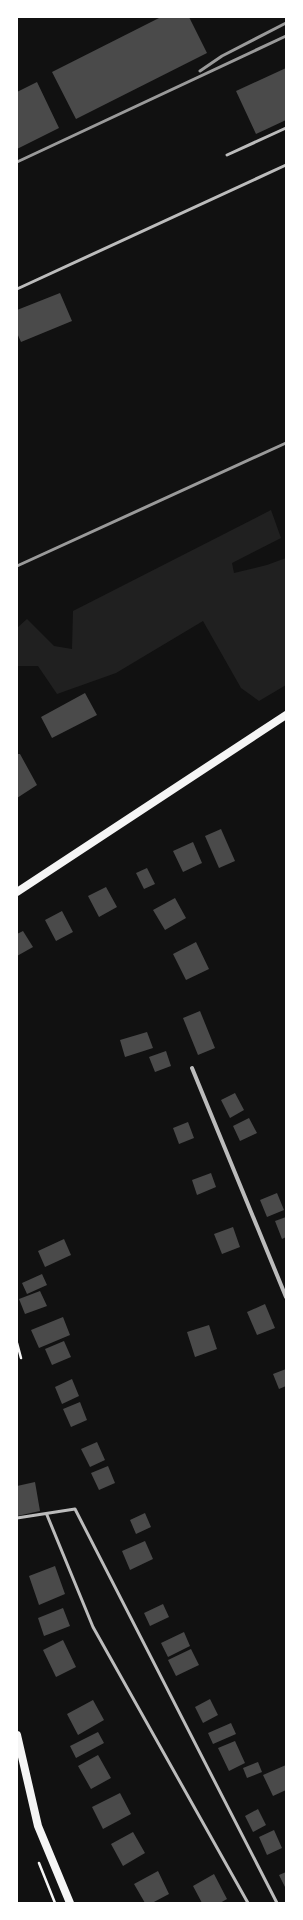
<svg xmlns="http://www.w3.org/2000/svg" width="303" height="1920" font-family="Georgia,serif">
  <rect width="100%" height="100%" fill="#111"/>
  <path fill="#202020" d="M271,510L281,538L232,563L234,573L267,565L286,558V685L259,701L241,688L203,621L116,673L57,694L38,666H17V628L27,619L54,646L72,649L73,611Z"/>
  <path fill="#4a4a4a" d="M161,17H189L207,53L76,119L52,72Z
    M286,68V120L256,134L236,91Z
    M37,82L59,128L17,149V92Z
    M60,293L72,321L21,342L17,333V310Z
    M85,693L97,715L52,738L41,717Z
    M17,754H20L37,785L17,798Z
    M221,829L235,861L219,868L205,836Z
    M193,842L202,863L183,872L173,851Z
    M147,868L155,884L144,889L136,873Z
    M106,887L117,907L99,917L88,896Z
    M175,898L186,918L165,930L153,910Z
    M62,911L73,932L56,941L45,920Z
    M23,931L33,947L17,956V934Z
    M196,942L209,969L186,980L173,954Z
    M200,1011L215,1048L198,1055L183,1018Z
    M147,1032L153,1048L125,1057L120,1040Z
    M166,1051L171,1066L155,1072L149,1057Z
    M235,1093L244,1110L230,1118L221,1100Z
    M249,1118L257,1133L240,1141L233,1126Z
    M188,1122L194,1138L179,1144L173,1128Z
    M211,1173L216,1187L197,1195L192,1180Z
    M277,1193L284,1210L267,1217L260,1200Z
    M286,1217V1237L282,1239L275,1221Z
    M233,1227L240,1247L222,1254L214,1234Z
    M64,1239L71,1255L45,1267L38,1251Z
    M42,1274L47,1285L27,1294L22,1283Z
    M40,1291L47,1306L25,1314L19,1299Z
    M265,1304L275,1328L257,1335L247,1312Z
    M63,1317L70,1335L39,1348L31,1330Z
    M209,1325L217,1349L195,1357L187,1332Z
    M64,1341L71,1357L52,1365L45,1349Z
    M286,1369V1386L279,1389L273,1374Z
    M72,1379L79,1396L62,1404L55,1387Z
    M80,1402L87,1420L71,1427L63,1409Z
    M97,1442L105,1460L90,1467L81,1449Z
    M108,1466L115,1483L99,1490L91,1473Z
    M35,1482L40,1511L17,1516V1486Z
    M145,1513L151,1527L136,1534L130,1520Z
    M145,1541L153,1559L130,1570L122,1551Z
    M55,1566L65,1594L39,1605L29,1576Z
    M163,1604L169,1617L150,1626L144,1613Z
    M63,1608L70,1626L44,1636L38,1618Z
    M184,1632L190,1646L168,1657L161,1643Z
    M63,1640L76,1667L56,1677L43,1650Z
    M191,1649L199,1665L176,1676L168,1660Z
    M210,1699L218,1715L203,1723L195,1707Z
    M93,1700L104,1720L78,1735L67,1714Z
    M231,1723L236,1734L213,1744L208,1733Z
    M98,1732L104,1743L76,1758L70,1746Z
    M235,1741L245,1763L229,1771L218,1748Z
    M98,1755L111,1778L91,1789L78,1766Z
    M258,1762L262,1772L247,1778L243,1768Z
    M286,1765V1790L273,1796L263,1775Z
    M120,1793L131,1814L103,1829L92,1807Z
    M258,1809L266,1825L253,1832L245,1816Z
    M274,1830L282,1848L267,1855L259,1837Z
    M133,1832L145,1853L123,1866L111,1844Z
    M158,1871L169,1894L152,1903H145L134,1884Z
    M286,1872V1889L279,1875Z
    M214,1874L227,1899L220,1903H202L193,1886Z"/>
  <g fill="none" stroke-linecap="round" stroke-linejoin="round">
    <path stroke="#f5f5f5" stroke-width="2.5" d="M17,1343L21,1358
      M39,1863L55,1903"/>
    <path stroke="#bcbcbc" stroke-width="3" d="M227,155L286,128
      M17,289L286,165
      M47,1515L93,1627L248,1903
      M17,1518L75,1509L277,1903"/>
    <path stroke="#bcbcbc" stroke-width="4" d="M192,1068L286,1297"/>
    <path stroke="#f5f5f5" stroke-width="8" d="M17,892L286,715
      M17,1735L38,1826L70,1903"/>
    <path stroke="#9a9a9a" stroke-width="3" d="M200,71L222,56L286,23
      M17,162L286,36
      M17,566L286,443"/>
  </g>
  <rect width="303" height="1920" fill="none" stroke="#ffffff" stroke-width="36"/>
</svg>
